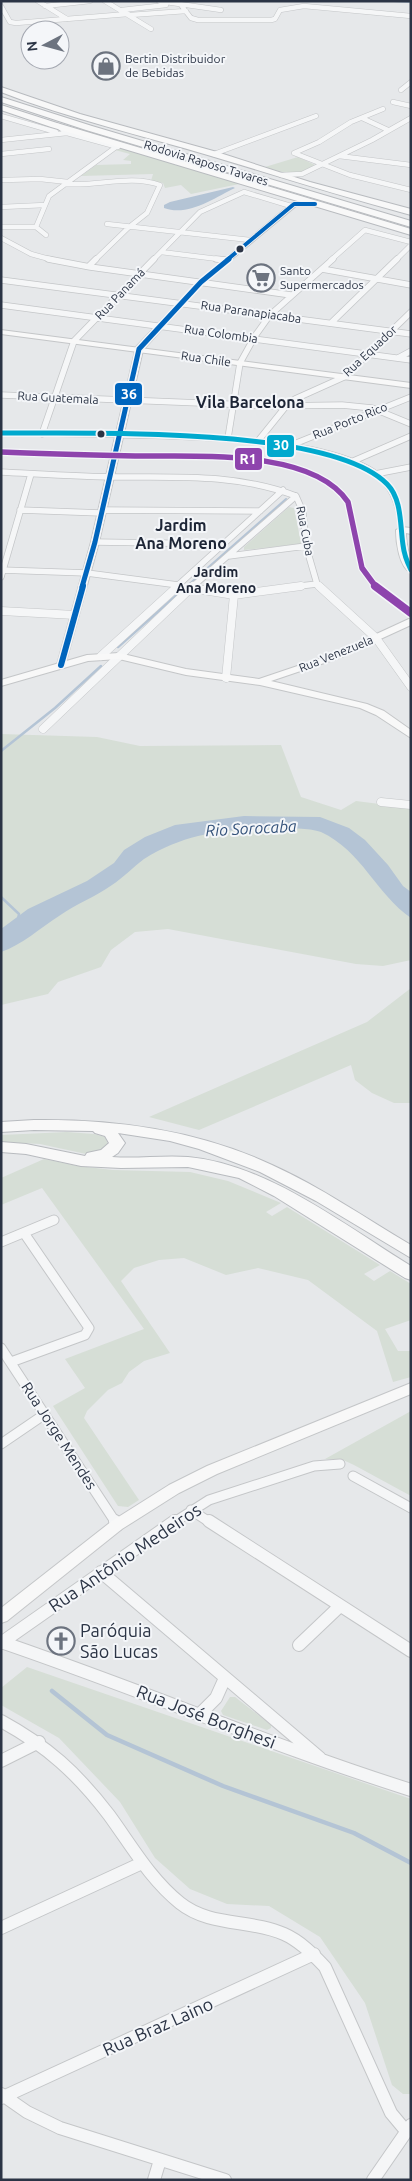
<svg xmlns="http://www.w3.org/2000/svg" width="412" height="2181" font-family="Ubuntu,sans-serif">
  <rect width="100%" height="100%" fill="#e6e8ea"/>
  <path fill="#d6ded6" d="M126,148L244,183L191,194L181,185L165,188L163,183L151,181L153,174L81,176L96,165L131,164V161L123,160L130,154L115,150Z
    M298,157L315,165C298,178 284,173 265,167Z
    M289,507L294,508L301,543L300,544L244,550V547Z
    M1,734L97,737L140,746L281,745L301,797L341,810L356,801L411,808V960L383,966L356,964L168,929L135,932L111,950L101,967L58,982L48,994L1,1005Z
    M411,988V1103H394L372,1093L355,1080L351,1065L199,1130L149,1117L367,1022Z
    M67,1132L94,1134L105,1137L109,1146L96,1154H86L40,1144L1,1142V1135Z
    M44,1159L78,1166L113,1170L190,1172L228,1181L281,1203L266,1212L272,1216L287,1207L380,1265L364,1274L374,1281L390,1271L411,1284V1320L385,1329L398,1351H411V1377L393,1382L377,1331L308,1280L258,1268L226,1275L184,1258L159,1260L134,1268L121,1281L170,1353L144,1361L129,1372L122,1383L108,1390L87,1411L84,1418L139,1500L128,1507L118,1506L53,1406L85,1388L65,1359L144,1329L42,1188L1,1205V1178Z
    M411,1411V1496L354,1465L341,1459H325Z
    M27,1667L411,1799V2094H403L392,2085L365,2003L320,1937L269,1906L227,1904L190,1889L155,1858L120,1802L59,1738L1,1705V1688Z
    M230,1697H235L271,1725V1728L267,1730L223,1715L221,1711Z"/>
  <path fill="#b4c4d5" d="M233,187L235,188C214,198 188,217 164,208V205L170,202Z
    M244,816L320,817L349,828L365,840L388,865L403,886L411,892V918C376,894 362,851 321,832C310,827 273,828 260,828C215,831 183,835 144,859C133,867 123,878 112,885C95,897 76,904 59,916C40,928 22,945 1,952V929L28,909L87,881L114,863L124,850L145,837L175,825Z"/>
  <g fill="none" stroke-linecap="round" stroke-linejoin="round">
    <path stroke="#b4c4d5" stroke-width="2" d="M394,1L409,2
      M186,587L286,499"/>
    <path stroke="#b4c4d5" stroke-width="2.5" d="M118,647L187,586
      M1,751L55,708L101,666
      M1,897L19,914L18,919"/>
    <path stroke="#b4c4d5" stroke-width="4.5" d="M52,1691L107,1735L223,1786L354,1833L411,1863"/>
    <g stroke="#c4c6c8" stroke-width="5.5">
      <path id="minor-far4" d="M38,1L67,19
        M105,1L151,29
        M159,1L221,10
        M181,5L191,18L198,20H271L275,19L280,10L304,6L411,16
        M1,6L10,22L16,23L128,14
        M45,6L90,1
        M122,10L166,5
        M130,15L186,11
        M401,90L411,82
        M393,102L411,106
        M1,116L56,132
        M362,118L388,130
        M58,126L67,133L118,147
        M1,140L67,133
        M294,153L350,175L411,190
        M294,153L319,142L351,122L383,109
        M1,154L49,149
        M214,154L316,116
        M339,156L411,165
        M281,175L302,174L372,140L411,118
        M3,180L40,179L68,182
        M65,184C96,187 130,174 160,185L147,213L128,228L95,260
        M1,207L45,205
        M107,224L250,240
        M1,227H36
        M46,235L36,227L49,196L116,147
        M1,238L31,254L53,260
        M161,252L226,260
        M153,260L200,212L244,192L291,206
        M331,260L365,230L411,242
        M396,260L411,245"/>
    </g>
    <g stroke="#c4c6c8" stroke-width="7">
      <path id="minor-far3" d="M48,259L90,267L291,295
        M216,259L226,260
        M89,266L96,259
        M322,269L411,285
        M1,280L411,334
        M1,305L411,360
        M331,323L397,259
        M398,358L411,351
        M1,395L276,406L342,405L372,408L411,424
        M42,434L74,341L154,259
        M119,435C181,436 335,437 381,478C396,492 400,510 401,530
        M228,438L240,363L255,336L270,315L333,259
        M258,441L287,405L295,399L344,377L411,312
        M289,446L411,397
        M351,462L411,436
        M1,472C40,474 80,477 119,477C180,477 238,474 296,496L303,512L306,546L317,584L321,587
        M375,474L411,467
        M20,510L101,513
        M102,510L260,511
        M95,542L223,544
        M229,556L306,546
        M1,570L87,573L178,585
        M1,577L31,474
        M176,587L283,490
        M192,587L296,496
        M291,587L317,584"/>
    </g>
    <g stroke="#c4c6c8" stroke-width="9">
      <path id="minor-far2" d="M319,586L376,638L411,687
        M191,588L234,595L301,586
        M1,611L75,615
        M101,656L178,586
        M226,678L234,595
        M43,729L193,586
        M381,802L411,805"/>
    </g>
    <g stroke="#c4c6c8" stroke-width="11">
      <path id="minor-far1" d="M1,1242L54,1220
        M1,1348L116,1523
        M11,1362L85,1335L89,1328L24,1233
        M1,1444L45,1414
        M353,1476L411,1508
        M191,1510L211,1523
        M173,1523L209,1500L314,1466L340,1464"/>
    </g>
    <g stroke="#c4c6c8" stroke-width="14">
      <path id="minor" d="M115,1521L117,1525
        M209,1521L411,1651
        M101,1572L320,1758
        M1,1642C139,1689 272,1746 411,1790
        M1,1643L175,1521
        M299,1645L340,1606
        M200,1714L216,1698L225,1678
        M1,1721C47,1746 77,1773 109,1815C131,1845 150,1879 180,1903C210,1927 250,1919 284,1934C300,1941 313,1954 325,1967L391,2113L406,2131
        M1,1761L39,1742
        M1,1928L142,1863
        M1,2094L27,2112L60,2128L225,2180
        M1,2098L314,1954
        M154,2180L160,2160
        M373,2180L411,2125"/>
    </g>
    <g stroke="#c4c6c8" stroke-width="2">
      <path id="tertiary" d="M292,203L315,202L318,204L315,206H296L203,283L143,350L99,542L65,665L64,667H58L57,665L91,542L115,437L1,435V431L116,433L136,347L199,281Z"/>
    </g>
    <g stroke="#c4c6c8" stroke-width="2">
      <path id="secondary" d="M1,330L411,383V388L1,334Z
        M401,527L411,528V534L406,533C406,547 411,559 411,573C399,567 396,542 396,530Z
        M411,618V625L339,658L271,681L367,704L384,711L411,730V738L376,715L360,708L260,685L186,675L119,659L88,661L1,686V680L87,655L119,653L186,669L259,679L333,654Z
        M411,1383V1394L217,1474L179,1493L122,1529L7,1621L1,1623V1608L112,1521L169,1485L207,1466Z"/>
    </g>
    <g stroke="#b8bbbf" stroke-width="2">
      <path id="trunk" d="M1,87L80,114L217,152L310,182L411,209V215C343,197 278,176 211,156C141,135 70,119 1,92Z
        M1,105L57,123L411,229V235L51,127L1,110Z
        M34,1120C116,1119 198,1130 272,1165C321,1187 365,1218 411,1245V1258L316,1201L260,1172L199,1149L170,1141L118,1133L125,1143L118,1153L112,1157C137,1159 163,1155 188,1157C267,1164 344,1225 411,1266V1280L405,1278L274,1196L239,1178L188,1167L121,1168L81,1166L26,1154L1,1152V1142L26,1144L85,1156L87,1153L101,1150L109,1143L105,1136L95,1133L93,1131L34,1130L1,1132V1122Z"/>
    </g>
    <g stroke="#b8bbbf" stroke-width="2">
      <path id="motorway" d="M1,97L92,126L411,221V227L86,130L1,102Z"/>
    </g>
    <use href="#minor-far4" stroke="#f5f6f7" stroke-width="4.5"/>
    <use href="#minor-far3" stroke="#f5f6f7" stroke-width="5.5"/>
    <use href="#minor-far2" stroke="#f5f6f7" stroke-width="8"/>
    <use href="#minor-far1" stroke="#f5f6f7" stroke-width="9"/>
    <use href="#minor" stroke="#f5f6f7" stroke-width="12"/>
    <use href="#tertiary" fill="#f5f6f7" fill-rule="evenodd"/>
    <use href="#secondary" fill="#f8f8f8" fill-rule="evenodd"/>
    <use href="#trunk" fill="#f8f8f8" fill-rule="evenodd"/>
    <use href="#motorway" fill="#f8f8f8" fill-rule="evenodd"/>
    <g stroke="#f4f6f9" stroke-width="5.5">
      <path id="bus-1-far2" d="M227,260L294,204H315"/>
    </g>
    <g stroke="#f4f6f9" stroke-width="8">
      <path id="bus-1-far1" d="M82,587L95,542L139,349L201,282L229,259"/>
    </g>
    <g stroke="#f4f6f9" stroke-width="9">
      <path id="bus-1" d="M61,665L83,586"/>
    </g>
    <g stroke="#f4f6f9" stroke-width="8">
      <path id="bus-2" d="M1,433C86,434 328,425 387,484C402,499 400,525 403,545C404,554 407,562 411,570"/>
    </g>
    <use href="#bus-1-far2" stroke="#0065bd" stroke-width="4"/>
    <use href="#bus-1-far1" stroke="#0065bd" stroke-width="5"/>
    <use href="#bus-1" stroke="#0065bd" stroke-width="6"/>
    <use href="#bus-2" stroke="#00a9ce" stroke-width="5"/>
    <g stroke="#f4f6f9" stroke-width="8">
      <path id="rail-1-far1" d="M1,452C46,454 90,455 135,456C193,457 312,448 348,502L362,568L376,587"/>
    </g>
    <g stroke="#f4f6f9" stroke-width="11">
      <path id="rail-1" d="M375,586L411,613"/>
    </g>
    <use href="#rail-1-far1" stroke="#8e44ad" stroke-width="5.5"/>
    <use href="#rail-1" stroke="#8e44ad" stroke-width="8"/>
  </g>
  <defs>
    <g id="shop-ring" transform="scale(1.4375)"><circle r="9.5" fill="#f4f6f9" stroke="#6c737f" stroke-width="1.5"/><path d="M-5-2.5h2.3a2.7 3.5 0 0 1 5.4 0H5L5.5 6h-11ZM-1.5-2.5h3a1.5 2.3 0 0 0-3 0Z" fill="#6c737f"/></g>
    <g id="supermarket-ring" transform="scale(1.4375)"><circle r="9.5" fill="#f4f6f9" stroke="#6c737f" stroke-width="1.5"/><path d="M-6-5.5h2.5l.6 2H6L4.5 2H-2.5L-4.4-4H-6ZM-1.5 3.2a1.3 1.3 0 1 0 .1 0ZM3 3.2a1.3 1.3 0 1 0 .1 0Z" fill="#6c737f"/></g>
    <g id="church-ring" transform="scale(1.4375)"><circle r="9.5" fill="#f4f6f9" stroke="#6c737f" stroke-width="1.5"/><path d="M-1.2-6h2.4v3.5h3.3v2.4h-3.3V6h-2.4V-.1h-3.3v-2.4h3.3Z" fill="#6c737f"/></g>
  </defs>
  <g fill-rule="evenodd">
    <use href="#shop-ring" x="106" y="66"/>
    <use href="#supermarket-ring" x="261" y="278"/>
    <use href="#church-ring" x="61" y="1641"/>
  </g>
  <g fill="#2b3445" stroke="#f4f6f9" stroke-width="2">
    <circle cx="240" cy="249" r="4.5"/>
    <circle cx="101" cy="434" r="4.5"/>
  </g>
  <g text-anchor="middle" stroke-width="4" stroke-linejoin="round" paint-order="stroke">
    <g font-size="12" fill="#2b3445" stroke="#f4f6f9" text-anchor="start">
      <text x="125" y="63">Bertin Distribuidor<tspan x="125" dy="14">de Bebidas</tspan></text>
      <text x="280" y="275">Santo<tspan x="280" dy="14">Supermercados</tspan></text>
    </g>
    <g font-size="12" fill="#2b3445" stroke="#f4f6f9">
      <text transform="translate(206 163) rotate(17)" y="4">Rodovia Raposo Tavares</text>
      <text transform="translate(120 294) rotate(-46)" y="4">Rua Panamá</text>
      <text transform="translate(251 312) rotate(8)" y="4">Rua Paranapiacaba</text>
      <text transform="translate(221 334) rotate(8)" y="4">Rua Colombia</text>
      <text transform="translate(370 351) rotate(-43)" y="4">Rua Equador</text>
      <text transform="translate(206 359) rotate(8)" y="4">Rua Chile</text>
      <text transform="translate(58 398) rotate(3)" y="4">Rua Guatemala</text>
      <text transform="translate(350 421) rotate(-22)" y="4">Rua Porto Rico</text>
      <text transform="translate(305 531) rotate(79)" y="4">Rua Cuba</text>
      <text transform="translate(336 654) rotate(-22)" y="4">Rua Venezuela</text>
    </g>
    <g font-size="14" font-weight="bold" fill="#1d2536" stroke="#f4f6f9">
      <text x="216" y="577">Jardim<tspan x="216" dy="16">Ana Moreno</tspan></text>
    </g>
    <g font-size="15" fill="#2b3445" stroke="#f4f6f9">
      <text transform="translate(59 1436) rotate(57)" y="5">Rua Jorge Mendes</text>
    </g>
    <g font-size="16" font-weight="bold" fill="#1d2536" stroke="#f4f6f9">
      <text x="250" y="408">Vila Barcelona</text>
      <text x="181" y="531">Jardim<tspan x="181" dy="18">Ana Moreno</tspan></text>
    </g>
    <g font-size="16" font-style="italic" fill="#34527a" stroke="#f4f6f9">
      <text transform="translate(251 828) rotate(-3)" y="6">Rio Sorocaba</text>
    </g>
    <g font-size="18" fill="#2b3445" stroke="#f4f6f9">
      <text transform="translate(125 1558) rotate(-34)" y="6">Rua Antônio Medeiros</text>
      <text transform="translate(206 1717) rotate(21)" y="6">Rua José Borghesi</text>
      <text transform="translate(158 2027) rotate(-24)" y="6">Rua Braz Laino</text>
    </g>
    <g font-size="18" fill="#2b3445" stroke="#f4f6f9" text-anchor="start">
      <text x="80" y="1637">Paróquia<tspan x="80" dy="21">São Lucas</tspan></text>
    </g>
  </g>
  <g stroke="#f4f6f9" stroke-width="2">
    <rect x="114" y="382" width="29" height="24" rx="5" fill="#0065bd"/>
    <rect x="266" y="434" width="29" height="24" rx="5" fill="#00a9ce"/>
    <rect x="234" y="447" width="29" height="24" rx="5" fill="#8e44ad"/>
  </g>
  <g font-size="14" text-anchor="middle" font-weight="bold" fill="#fff">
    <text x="129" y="399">36</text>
    <text x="281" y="450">30</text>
    <text x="248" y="464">R1</text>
  </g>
  <rect width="412" height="2181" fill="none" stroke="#2b3445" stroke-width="5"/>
  <g transform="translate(45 45) rotate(264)"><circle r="24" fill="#f4f6f9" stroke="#a4a8b1"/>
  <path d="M0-4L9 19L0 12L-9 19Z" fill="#6c737f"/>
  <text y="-8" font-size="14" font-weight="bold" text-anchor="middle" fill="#2b3445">N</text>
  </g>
</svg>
